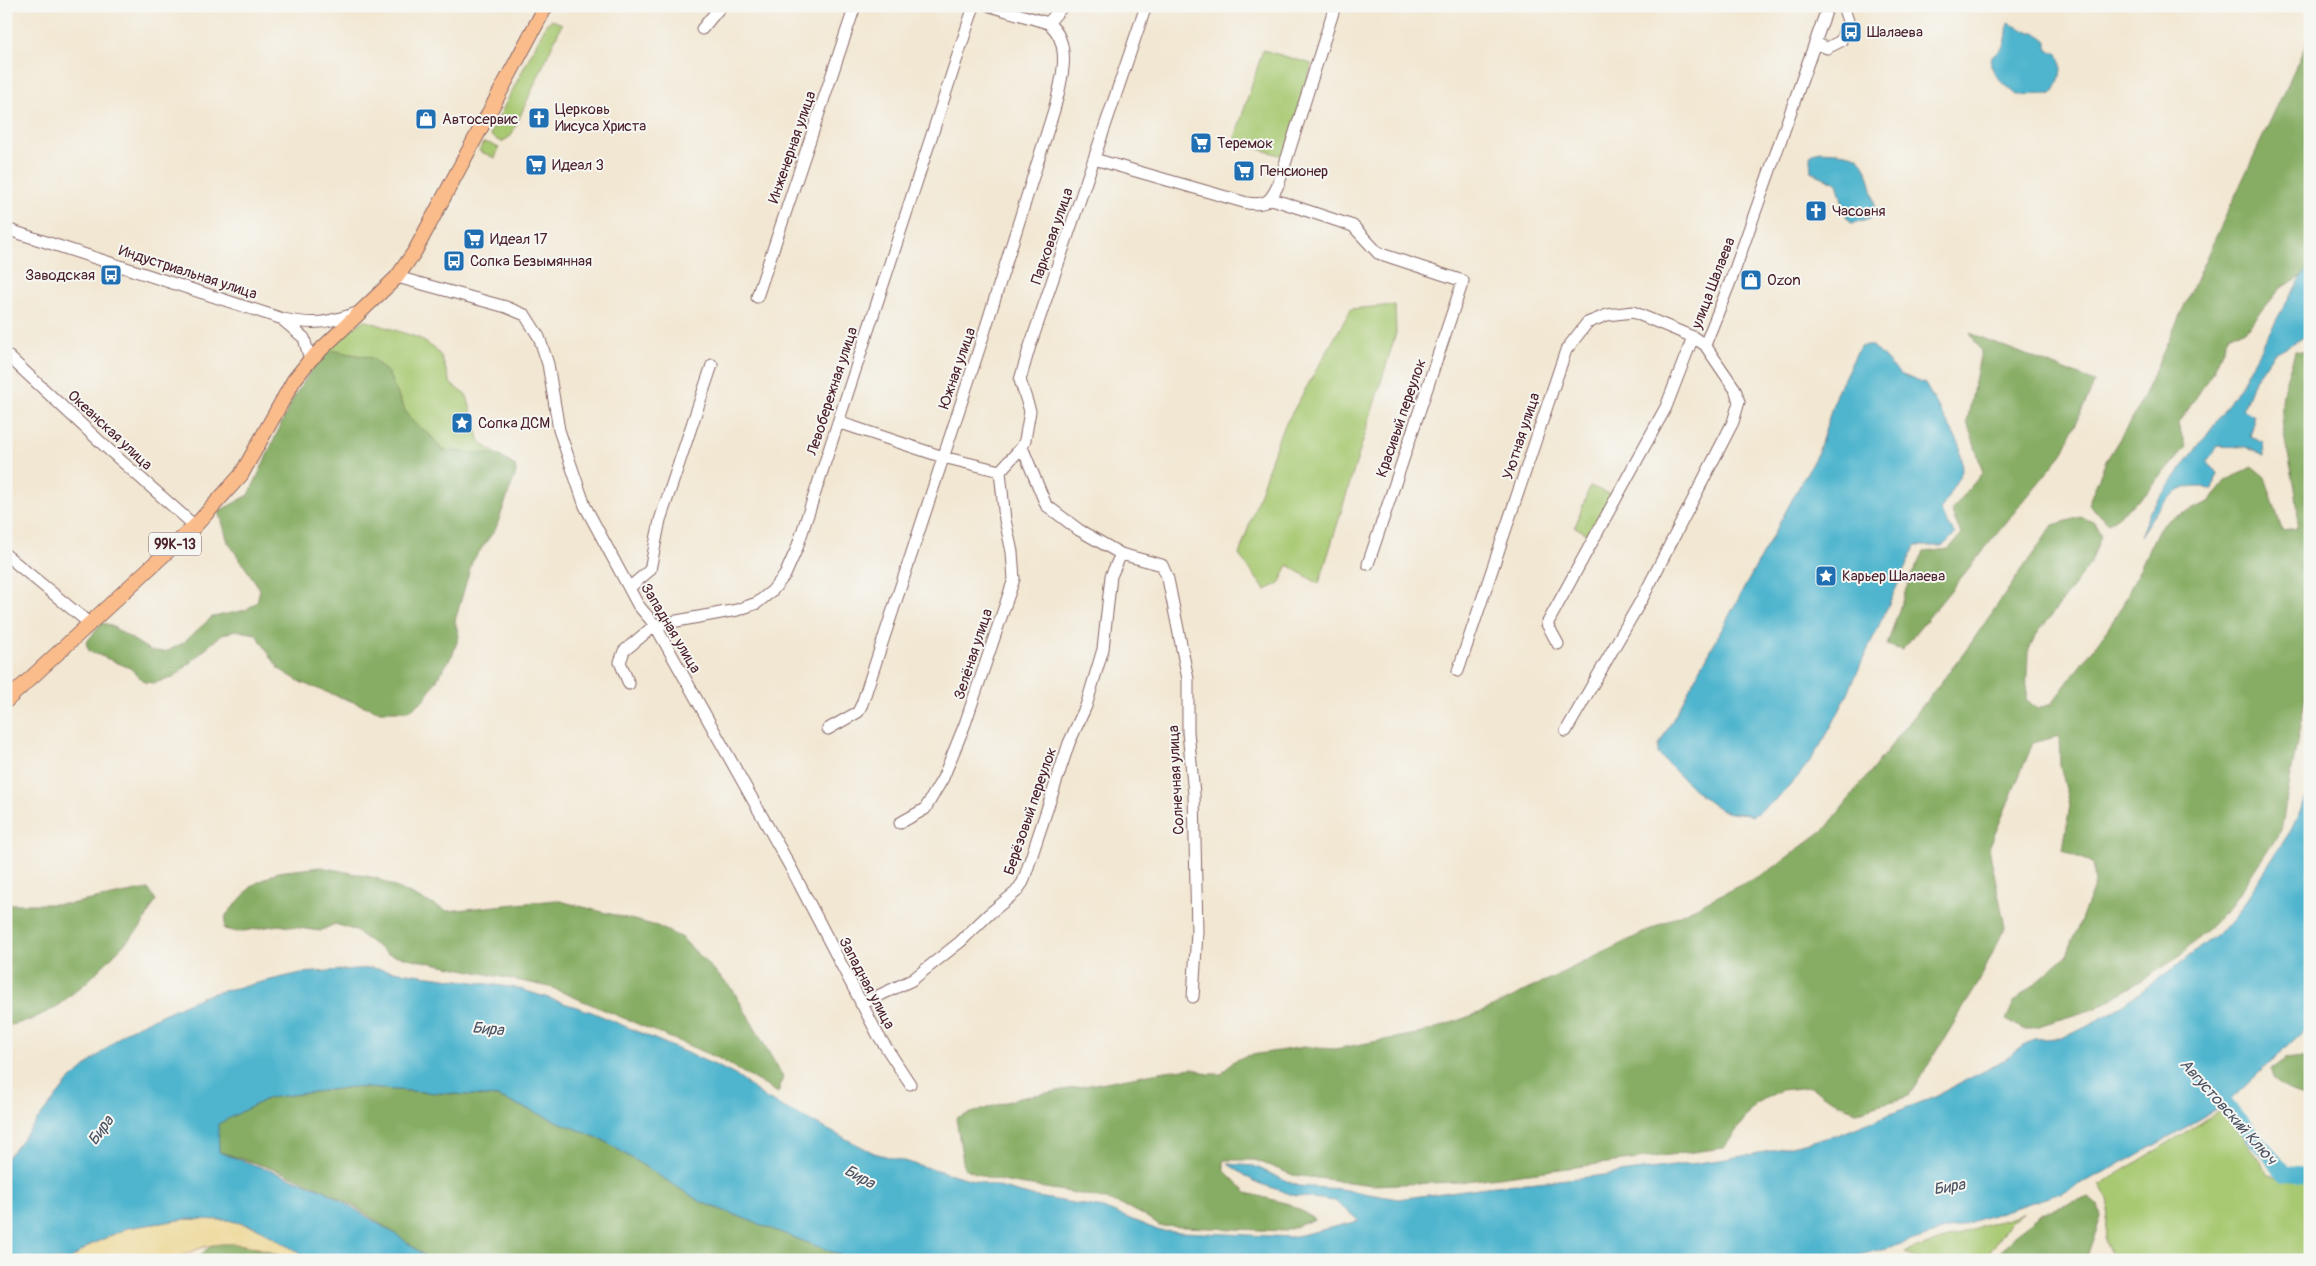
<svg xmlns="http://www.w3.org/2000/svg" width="2316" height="1266" font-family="Pangolin,sans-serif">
  <rect width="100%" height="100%" fill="#f6f6f2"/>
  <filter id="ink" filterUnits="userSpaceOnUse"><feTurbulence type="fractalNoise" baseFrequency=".02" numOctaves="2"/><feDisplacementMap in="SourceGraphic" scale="10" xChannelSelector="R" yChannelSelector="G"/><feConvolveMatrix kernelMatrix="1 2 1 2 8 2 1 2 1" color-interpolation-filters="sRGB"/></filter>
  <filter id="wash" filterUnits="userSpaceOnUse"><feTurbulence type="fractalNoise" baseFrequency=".0096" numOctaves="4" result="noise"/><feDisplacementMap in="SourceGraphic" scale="20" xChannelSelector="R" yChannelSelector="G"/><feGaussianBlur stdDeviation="1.12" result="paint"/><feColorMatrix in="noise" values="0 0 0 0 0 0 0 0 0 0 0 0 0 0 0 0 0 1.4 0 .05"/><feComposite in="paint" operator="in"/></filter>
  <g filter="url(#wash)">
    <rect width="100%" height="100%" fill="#f2e7d2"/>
    <path fill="#a8c972" stroke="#79744e" d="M552,20L562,24L511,136L502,142L491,136V132L547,23Z
      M1263,50L1312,64L1285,157L1234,141Z
      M483,143H488L499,148L495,158L479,151Z
      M1395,305L1396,333L1319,584L1288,565L1279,584L1265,590L1239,555L1280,434L1351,309Z
      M364,320L419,338L435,349L441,356L451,384L467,396L480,442L498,455L442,450L430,435L413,422L405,411L388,373L372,358L325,349Z
      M1590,486L1612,495L1589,535L1575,527Z
      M2223,1109L2269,1175L2310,1183V1255L2303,1260H2113L2105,1240L2109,1202L2100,1185Z
      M2023,1213L2010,1221L1985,1260H1917L1905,1252Z"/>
    <path fill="#86ad64" stroke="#686648" d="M2310,36V265L2302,277L2281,288L2245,331L2229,334L2214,370L2178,425L2186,447L2145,495L2109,523L2088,504L2106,461L2136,412L2206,258Z
      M1970,333L2095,382L2062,454L1902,650L1887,645L1910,578L1924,552L1949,549L1961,534L1951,511L1983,472L1967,422L1981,351Z
      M325,349L372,358L388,373L405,411L413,422L430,435L442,450L498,455L515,466L516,473L496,528L472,562L455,621L459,636L453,654L424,700L408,711H378L302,683L279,669L256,634L235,630L220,636L174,677L154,683L144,682L130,668L89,651L86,643L102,623L110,625L151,651L165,652L183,643L212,617L246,610L257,602L260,589L228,542L219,511L249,495L292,400Z
      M2295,351L2310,352V672L2281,830L2229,908L2179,957L2097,1008L2025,1030L2006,1020L2014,1002L2067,955L2095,884L2092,863L2063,850L2070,805L2060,765L2059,736L2033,743L1989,848L2005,927L1978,984L1909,1096L1855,1112L1810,1087L1781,1090L1755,1104L1724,1148L1459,1182L1372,1185L1293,1175L1255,1160H1224V1170L1247,1193L1289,1204L1315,1219L1285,1231L1159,1226C1118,1191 1044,1191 993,1179C983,1177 974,1172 964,1168L956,1118L1019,1098L1165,1071L1193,1068L1208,1074H1222L1232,1062L1245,1056L1304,1047L1335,1049L1422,1033L1482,1012L1769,871L1827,827L1964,653L2053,525L2081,517L2094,522L2101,536L2090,564L2034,638L2028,652L2026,699L2037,709L2051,704L2105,633L2121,608L2158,530L2168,520L2209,502L2227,480L2253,467L2265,477L2282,530L2297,528C2302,483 2276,438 2283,393C2285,379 2292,365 2295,351Z
      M321,867L376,878L447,911L556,900L657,926L682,938L733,990L783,1077L778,1093L718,1058L550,987L388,954L354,930L335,924L320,931L278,925L238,932L224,929L226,915L253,885L278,872Z
      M148,889L156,900L141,927L89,980L55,1008L28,1021L6,1026V904H70Z
      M2310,1056V1098C2294,1092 2272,1089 2271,1069L2285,1059Z
      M352,1087L498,1097L603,1140L701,1202L853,1260H430C399,1236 359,1207 324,1190C291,1174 254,1162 219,1152L217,1124L268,1098Z
      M2089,1197L2098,1205L2101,1217L2086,1260H1994L2014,1235L2043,1213Z
      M229,1242L265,1250L289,1260H201L200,1257C208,1245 215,1243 229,1242Z"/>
    <path fill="#eeda9e" stroke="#9c7c64" d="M187,1219L228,1220L256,1227L310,1259C303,1259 293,1260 287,1258C279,1256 272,1252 265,1250C230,1239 206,1242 175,1260H70L90,1245L127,1228Z"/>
    <path fill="#50b5ce" stroke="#4d6a7c" d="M2008,23L2031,33H2037L2047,41V49L2051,52H2057C2065,64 2060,83 2052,94L2017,95C2008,87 1985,70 1992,57C1996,52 2002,50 2005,43C2007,37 2007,29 2008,23Z
      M1820,151C1830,152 1850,151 1859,158C1869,165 1875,202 1875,214L1871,218L1852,223L1847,218L1837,183L1811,172L1810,157L1813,153Z
      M2310,265V334L2273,354L2252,385L2243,409L2253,415V426L2250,436L2263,442L2264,456L2246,447L2217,446L2207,462L2217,473L2213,490C2208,489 2203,486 2198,486C2171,485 2152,517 2140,536L2150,511L2221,415L2243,381L2289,297Z
      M1860,346H1873L1900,374L1925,384L1960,445L1962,471L1940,511L1955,534L1943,546H1915C1899,582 1883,617 1866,653C1839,713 1811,782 1752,816C1741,811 1739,815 1730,813C1708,808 1675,770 1658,754L1659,745L1819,450L1836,394Z
      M2310,790V1025L2226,1104L2127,1161L2061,1193L1898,1245L1841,1260H853L701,1202L603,1140L498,1097L352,1087L268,1098L218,1124L219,1152L324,1190L400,1237L430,1260H311L256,1227L228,1220L187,1219L127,1228L90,1245L70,1260H6V1159L68,1082L126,1031L201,997L214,993L301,973L371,968L517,988L592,1012L717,1066L735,1075L767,1099L874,1153L1032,1196L1103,1208L1160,1231L1292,1237L1359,1221L1335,1201L1296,1196L1255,1182L1228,1164L1254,1166L1298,1186L1340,1189L1398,1199L1486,1187L1588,1177L1720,1160L1770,1151L1838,1135L1933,1097L2000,1063L2034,1039L2062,1038L2111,1013L2183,961L2232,922L2291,830Z"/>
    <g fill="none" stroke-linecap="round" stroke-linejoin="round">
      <path stroke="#50b5ce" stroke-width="16" d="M2211,1088L2286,1174L2310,1176"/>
    </g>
  </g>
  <g filter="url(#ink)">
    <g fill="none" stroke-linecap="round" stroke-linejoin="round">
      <g stroke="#856565" stroke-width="13">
        <path id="minor" d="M990,6L1048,23
          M702,29L721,6
          M1815,43L1827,48L1841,41L1848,21L1843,6
          M1094,159L1247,203C1268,206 1271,200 1279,183L1335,6
          M1272,199L1353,226L1378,253L1463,281L1368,564
          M6,229L283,319C318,326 327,322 360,312
          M397,277L506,307L525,315L539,337L548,364L559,430L585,506L638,605L655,625L791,868L878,1035L910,1084
          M757,297L855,6
          M284,321L304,338L310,360
          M7,355L109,450L195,526
          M838,422L943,457L1000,471
          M1022,447L1046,505L1079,530L1121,554L1162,565L1168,579L1188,679V732L1194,794L1197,932L1193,997
          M1000,471L1022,447L1025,440L1030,411L1020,380L1029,349L1146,6
          M6,555L89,623
          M629,588L650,570L660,520L712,365
          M1558,644L1547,624L1666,407L1693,337L1705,345L1734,272L1828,6
          M1458,671L1566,350L1587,323L1607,315L1633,312L1693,337
          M629,684L620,662L624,651L655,625L737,610L757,603L772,591L785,575L797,548L974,6
          M828,729L858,712L862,704L979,349L1054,110C1061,83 1074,43 1048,23L1063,6
          M1566,731L1643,597L1733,422L1739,402L1735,389L1705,345
          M900,823L925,809L943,778L965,724L1014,579L1012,552L1005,520L1000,471
          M861,1004L912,980L960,942L989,914L1016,892L1023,882L1069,743L1086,706L1103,649L1111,576L1121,554"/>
      </g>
      <g stroke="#856565" stroke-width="16">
        <path id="major" d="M6,701L195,526L241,475L294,380L310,360L397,277L415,251L546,6"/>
      </g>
      <use href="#minor" stroke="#fff" stroke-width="11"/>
      <use href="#major" stroke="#fabc8b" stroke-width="14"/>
    </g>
  </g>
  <defs>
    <g id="bus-square" transform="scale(1.125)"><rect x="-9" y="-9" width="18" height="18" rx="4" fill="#1f6fb2" stroke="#f6f6f2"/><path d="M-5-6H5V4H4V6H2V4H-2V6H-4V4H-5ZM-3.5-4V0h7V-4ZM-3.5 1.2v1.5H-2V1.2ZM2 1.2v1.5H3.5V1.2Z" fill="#fff"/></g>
    <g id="church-square" transform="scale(1.125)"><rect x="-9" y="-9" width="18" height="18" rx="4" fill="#1f6fb2" stroke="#f6f6f2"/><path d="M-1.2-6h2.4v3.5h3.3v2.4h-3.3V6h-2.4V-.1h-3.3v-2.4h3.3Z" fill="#fff"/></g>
    <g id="shop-square" transform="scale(1.125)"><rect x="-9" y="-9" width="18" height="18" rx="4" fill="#1f6fb2" stroke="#f6f6f2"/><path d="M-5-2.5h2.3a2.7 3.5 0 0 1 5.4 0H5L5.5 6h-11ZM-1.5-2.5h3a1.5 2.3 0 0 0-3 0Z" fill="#fff"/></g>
    <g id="supermarket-square" transform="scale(1.125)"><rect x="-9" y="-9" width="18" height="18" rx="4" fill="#1f6fb2" stroke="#f6f6f2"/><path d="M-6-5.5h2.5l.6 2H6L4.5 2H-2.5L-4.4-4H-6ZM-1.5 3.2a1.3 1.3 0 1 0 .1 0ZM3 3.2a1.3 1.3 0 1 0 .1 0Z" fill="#fff"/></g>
    <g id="sight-square" transform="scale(1.125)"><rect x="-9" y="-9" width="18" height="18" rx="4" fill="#1f6fb2" stroke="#f6f6f2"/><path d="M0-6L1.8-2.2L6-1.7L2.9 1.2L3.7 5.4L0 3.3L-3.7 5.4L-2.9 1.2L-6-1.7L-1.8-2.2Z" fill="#fff"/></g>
  </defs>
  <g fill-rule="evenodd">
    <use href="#bus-square" x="1851" y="32"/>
    <use href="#church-square" x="539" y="118"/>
    <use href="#shop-square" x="426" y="119"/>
    <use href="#supermarket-square" x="1201" y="143"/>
    <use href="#supermarket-square" x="536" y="165"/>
    <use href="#supermarket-square" x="1244" y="171"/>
    <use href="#church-square" x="1816" y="211"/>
    <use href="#supermarket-square" x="474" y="239"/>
    <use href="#bus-square" x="454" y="261"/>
    <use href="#bus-square" x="111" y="275"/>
    <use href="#shop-square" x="1751" y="280"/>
    <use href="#sight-square" x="462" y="423"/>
    <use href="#sight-square" x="1826" y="576"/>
  </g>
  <g text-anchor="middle" stroke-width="4" stroke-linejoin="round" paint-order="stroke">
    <rect fill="#f6f6f2" stroke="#7e6067" stroke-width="1" x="149" y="532.5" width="52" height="23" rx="4"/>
    <g font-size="14" font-weight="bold" fill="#4a1f2b">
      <text x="175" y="549">99К-13</text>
    </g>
    <g font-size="15" fill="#4a1f2b" stroke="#f6f6f2" text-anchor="start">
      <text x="1867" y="37">Шалаева</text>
      <text x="555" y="114">Церковь<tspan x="555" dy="17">Иисуса Христа</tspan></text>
      <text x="442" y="124">Автосервис</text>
      <text x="1217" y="148">Теремок</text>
      <text x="552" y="170">Идеал 3</text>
      <text x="1260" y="176">Пенсионер</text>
      <text x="1832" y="216">Часовня</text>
      <text x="490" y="244">Идеал 17</text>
      <text x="470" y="266">Сопка Безымянная</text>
      <text x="95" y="280" text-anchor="end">Заводская</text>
      <text x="1767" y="285">Ozon</text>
      <text x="478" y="428">Сопка ДСМ</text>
      <text x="1842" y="581">Карьер Шалаева</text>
    </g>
    <g font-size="15" fill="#4a1f2b" stroke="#f6f6f2">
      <text transform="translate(792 147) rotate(-71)" y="5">Инженерная улица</text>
      <text transform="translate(1052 236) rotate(-71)" y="5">Парковая улица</text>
      <text transform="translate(188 272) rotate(18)" y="5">Индустриальная улица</text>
      <text transform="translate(1713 283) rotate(-69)" y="5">улица Шалаева</text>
      <text transform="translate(957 368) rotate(-71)" y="5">Южная улица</text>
      <text transform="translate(832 391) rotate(-72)" y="5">Левобережная улица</text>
      <text transform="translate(1401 418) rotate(-71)" y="5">Красивый переулок</text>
      <text transform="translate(110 430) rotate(43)" y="5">Океанская улица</text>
      <text transform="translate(1521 436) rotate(-72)" y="5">Уютная улица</text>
      <text transform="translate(671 628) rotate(59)" y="5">Западная улица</text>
      <text transform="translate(973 654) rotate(-72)" y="5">Зелёная улица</text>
      <text transform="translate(1176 780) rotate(-93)" y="5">Солнечная улица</text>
      <text transform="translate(1030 811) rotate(-71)" y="5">Берёзовый переулок</text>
      <text transform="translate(867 983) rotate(62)" y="5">Западная улица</text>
    </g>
    <g font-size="16" font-style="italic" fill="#4c5464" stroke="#f6f6f2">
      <text transform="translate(488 1028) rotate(5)" y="6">Бира</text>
      <text transform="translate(2229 1111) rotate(48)" y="6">Августовский Ключ</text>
      <text transform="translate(100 1130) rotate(-54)" y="6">Бира</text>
      <text transform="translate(860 1176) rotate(29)" y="6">Бира</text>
      <text transform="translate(1949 1186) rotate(-9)" y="6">Бира</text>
    </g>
  </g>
  <rect width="2316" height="1266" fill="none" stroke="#f6f6f2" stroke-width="25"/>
</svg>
